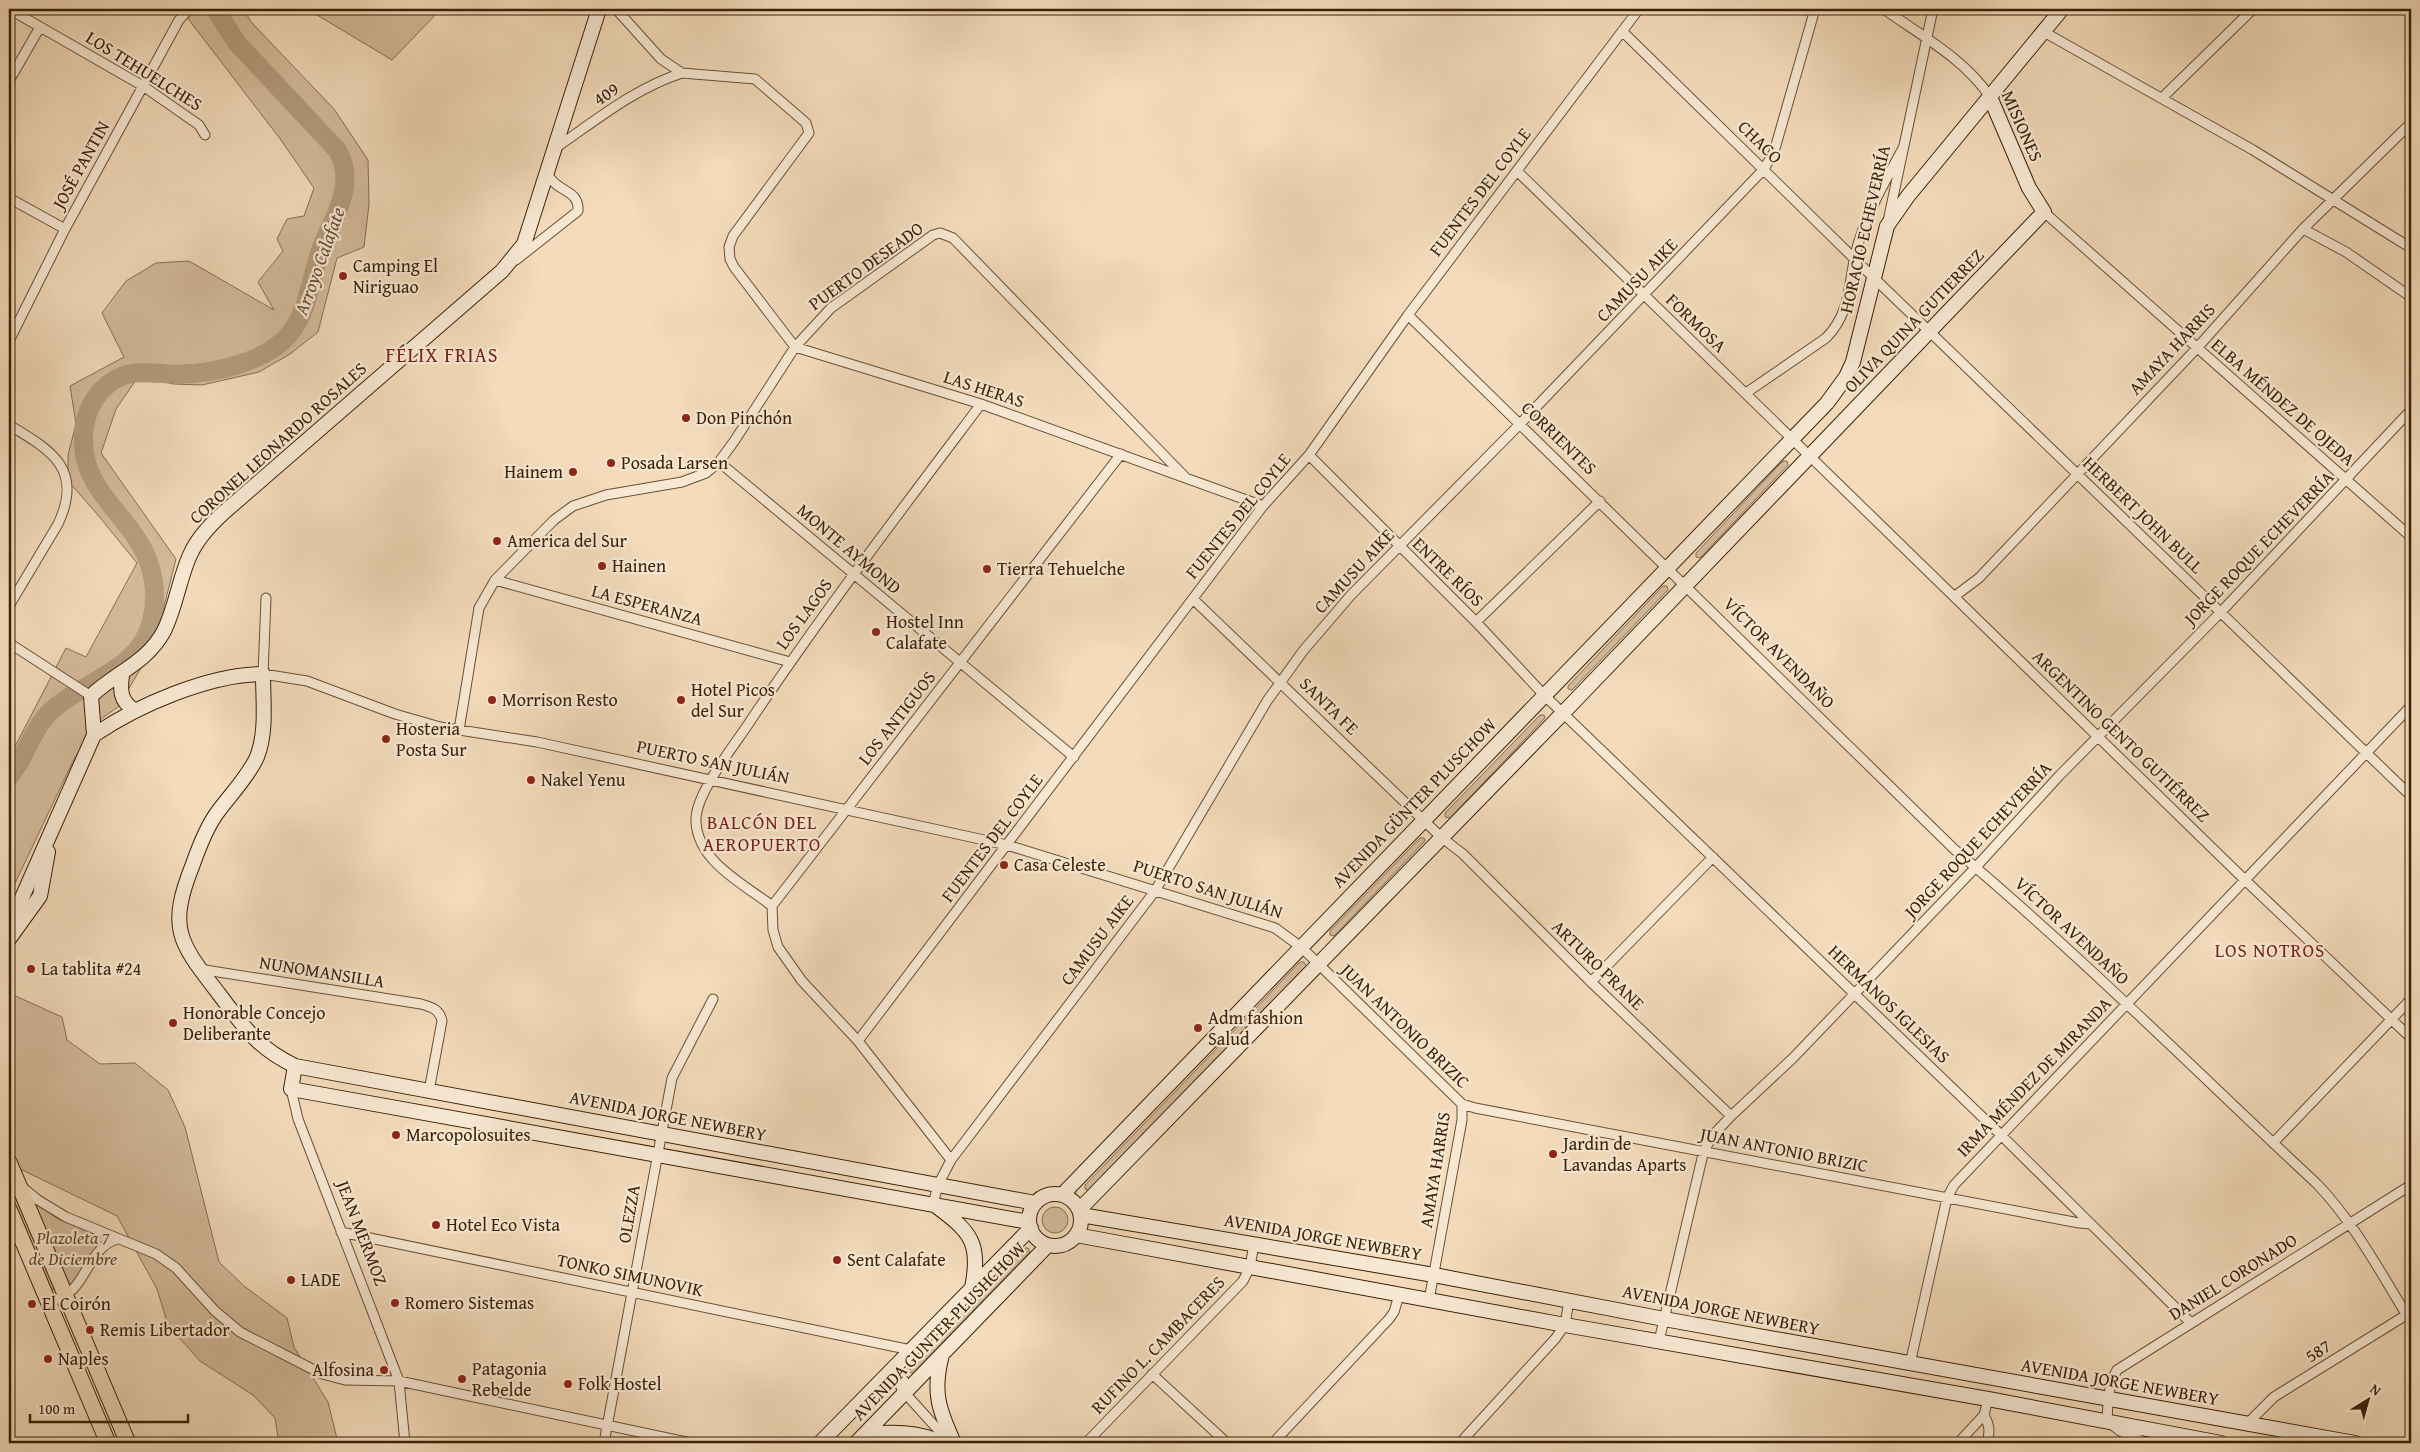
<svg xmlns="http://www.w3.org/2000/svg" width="2420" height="1452" font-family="'Gentium Book Plus',serif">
  <rect width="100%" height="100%" fill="#f3dbbb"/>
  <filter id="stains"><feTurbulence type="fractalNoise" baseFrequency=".004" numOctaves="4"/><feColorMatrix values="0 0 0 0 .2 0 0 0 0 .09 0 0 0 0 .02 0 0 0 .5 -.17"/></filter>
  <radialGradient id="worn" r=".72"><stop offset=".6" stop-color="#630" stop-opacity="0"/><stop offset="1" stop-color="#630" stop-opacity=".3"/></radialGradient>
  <path fill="#d4bb9c" stroke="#886e51" d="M188,9H243L252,23L334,109L368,160L369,204L364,247L337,258L318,332L290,354L259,372L202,385L174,384L138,377L116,409L101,453L176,559L154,646L118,707L102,718L74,759L9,896V758L66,648L86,657L137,563L97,514L68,481V455L76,424L70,386L124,357L102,313L126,281L156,263L189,261L274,310L258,282L283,251L277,239L287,219L304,216L314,188L281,140L189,20Z
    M307,9H441L392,60Z
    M1783,461H1787L1788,465L1700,558L1696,557V553Z
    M1663,586H1667L1668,590L1572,690L1568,689V686Z
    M1540,715H1544L1545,718L1450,818L1445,817V813Z
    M1420,838H1424L1425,841L1334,936L1330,935V931Z
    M1300,962H1304L1306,966L1089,1190L1085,1189V1185Z
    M9,993L62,1017L67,1040L100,1064L135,1063L168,1090L185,1127L219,1262L244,1286L287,1318L294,1347L328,1402L338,1443H279L275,1418L253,1395L200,1361L168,1325L157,1289L117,1216L14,1166L9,1155Z
    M9,1178L56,1288L48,1292L9,1198Z
    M31,1200L58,1219L92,1233L98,1238C100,1250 80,1275 72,1284H69Z
    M1042 1220a13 13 0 1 1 26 0a13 13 0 1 1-26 0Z
    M1025,1248H1028L1030,1252L913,1373L909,1372V1369Z"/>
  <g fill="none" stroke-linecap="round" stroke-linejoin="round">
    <path stroke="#b49c7d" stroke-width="19" d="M9,777C26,757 32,729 51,711C85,679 140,672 152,619C156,601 155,581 149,563C131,512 77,492 84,429C86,414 91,401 102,390C126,366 145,374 175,374C210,375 269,362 291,332C310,307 311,274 322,246C335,215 356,184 338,151L237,43L215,9"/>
    <g stroke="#695033" stroke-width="11">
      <path id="street" d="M9,9L143,86L199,125L205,135
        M616,9L661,59L682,73L755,79L806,123L809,133L733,236L729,247L730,259L734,267L795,347L981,404L1263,506
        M1884,9C1920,35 1965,59 1990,97
        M1622,31L1874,278L2411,796
        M2044,32L2253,150L2411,248
        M9,81L40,27
        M2162,98L2253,9
        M554,149C595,121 635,88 682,73
        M1517,171L2245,880L2411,1038
        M9,198L65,229
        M2044,212L2411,537
        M1888,221L1933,9
        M2303,229L2346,252L2411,297
        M516,260L578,211C579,195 568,193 557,185C553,182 549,177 546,173
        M1408,315L1954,849C2080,955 2197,1072 2317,1184C2354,1222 2383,1277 2411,1322
        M9,341L65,229L179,20L189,9
        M1746,393L1826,338C1855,309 1847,273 1860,238C1870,207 1887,178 1903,148
        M9,425C51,450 84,469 58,524L9,606
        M1309,455L1476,622L1544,695L2000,1134L2190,1322
        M719,462L1074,757
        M495,580L790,662
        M1955,596L1979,578L2197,348L2303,229L2411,123
        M266,598L263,674L307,681L395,714L440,727L537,742L1007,845L1275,928L1301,947L1462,1104L1475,1108C1677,1145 1878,1184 2079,1223L2091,1224
        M1193,599L1441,837L1463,854L1591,982L1731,1116
        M1476,622L1600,501
        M9,643L91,696
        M459,730L479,608L495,580L554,520L573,506L606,495L682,482L706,473L719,462L735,440L795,347L831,308L933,235L940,233L953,238L1186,478
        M772,906L1121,454
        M199,969L421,1004C432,1007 440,1010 442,1021L429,1091
        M1591,982L1713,857
        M858,1041L1263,506L1309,455L1408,315L1639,9
        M291,1089L298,1119L399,1381L405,1443
        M2273,1143L2411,999
        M951,1160L858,1041L802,981L778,947L773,930L772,906C744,884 698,862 696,822C694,795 734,746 749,723C822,614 902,509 981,404
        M22,1187L38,1200L66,1217L156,1254L176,1268L215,1311L240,1332L322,1374L345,1380L399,1381L691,1443
        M933,1204L938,1185L951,1160L1155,891L1267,701L1303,651L1351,595L1520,424L1764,169L1774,152L1815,9
        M341,1232L911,1350
        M45,1294L53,1300C86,1295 87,1246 118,1239
        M1429,1300L1462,1120V1104
        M1659,1341L1704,1150L1715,1133L1731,1116L1793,1058L1976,867L2059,776L2221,612L2411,410
        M1910,1364L1947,1198L1954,1185L2411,706
        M1152,1374L1227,1443
        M905,1393L950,1443
        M1984,1415C1990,1426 1990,1432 1987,1443
        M2247,1424L2274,1397L2411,1312
        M604,1443L672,1078L713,999
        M1086,1443L1243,1281L1250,1267L1254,1244
        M1273,1443L1389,1319L1394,1312L1399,1295
        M1460,1443L1555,1339L1565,1325L1569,1300
        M1958,1443L1984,1415L1988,1399
        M2147,1443L2120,1431L2107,1421C2108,1403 2108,1386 2117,1370L2411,1185"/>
    </g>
    <g stroke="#3b2106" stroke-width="16">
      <path id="secondary" d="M122,675C120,690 120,701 134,710
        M94,735C138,705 210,674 263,674C263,701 267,732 257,757C248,777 230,795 217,813C206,828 199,847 193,864C167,929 179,942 219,994C245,1028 256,1047 295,1066L1035,1203
        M9,927L94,735L91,696C116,672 146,664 164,631C176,607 179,579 190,555C197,539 209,526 222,514L502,271L524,244L599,9
        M9,939L40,896L48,852
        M295,1066L291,1089L1029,1222
        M1029 1220a26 26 0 1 1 52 0a26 26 0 1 1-52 0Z
        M1062,1195L1827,403L1846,377L1853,362L1887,226L1908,196L2062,9
        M936,1206C971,1232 981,1243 972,1288
        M1079,1210L1564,712L2044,212L2029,188L1990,97
        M1081,1215L1434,1275L1664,1319L2355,1443
        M1076,1235L1565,1325L1988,1399L2221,1443
        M942,1355C932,1392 939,1410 954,1443
        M887,1376L893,1375L902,1382L905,1393
        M865,1434C891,1432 918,1431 942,1443
        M820,1443L1031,1228
        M856,1443L1048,1245"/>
    </g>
    <g stroke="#3b2106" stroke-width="17">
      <path id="primary" d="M9,1162L128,1443
        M9,1209L108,1443"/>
    </g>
    <use href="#street" stroke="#f7e8d3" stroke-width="9"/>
    <use href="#secondary" stroke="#f7e8d3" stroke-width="14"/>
    <use href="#primary" stroke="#f3dbbb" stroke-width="15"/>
  </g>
  <g fill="#8f2418" stroke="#f7e8d3" stroke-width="2">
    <circle cx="343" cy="276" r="5"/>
    <circle cx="686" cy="418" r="5"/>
    <circle cx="611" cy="463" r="5"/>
    <circle cx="573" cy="472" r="5"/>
    <circle cx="497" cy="541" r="5"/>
    <circle cx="602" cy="566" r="5"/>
    <circle cx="987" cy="569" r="5"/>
    <circle cx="876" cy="632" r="5"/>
    <circle cx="492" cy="700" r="5"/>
    <circle cx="681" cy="700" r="5"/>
    <circle cx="386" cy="739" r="5"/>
    <circle cx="531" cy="780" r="5"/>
    <circle cx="1004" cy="865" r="5"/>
    <circle cx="31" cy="969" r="5"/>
    <circle cx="173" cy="1023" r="5"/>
    <circle cx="1198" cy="1028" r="5"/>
    <circle cx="396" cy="1135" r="5"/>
    <circle cx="1553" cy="1154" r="5"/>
    <circle cx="436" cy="1225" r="5"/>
    <circle cx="837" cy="1260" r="5"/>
    <circle cx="291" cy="1280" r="5"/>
    <circle cx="395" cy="1303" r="5"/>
    <circle cx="32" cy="1304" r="5"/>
    <circle cx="90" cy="1330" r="5"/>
    <circle cx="48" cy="1359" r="5"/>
    <circle cx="384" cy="1370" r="5"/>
    <circle cx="462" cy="1379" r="5"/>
    <circle cx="568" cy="1384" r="5"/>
  </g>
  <g text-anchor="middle" stroke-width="4.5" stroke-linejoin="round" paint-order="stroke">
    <g font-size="18" fill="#3b2106" stroke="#f7e8d3">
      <text transform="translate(144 71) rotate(32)" y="6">LOS TEHUELCHES</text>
      <text transform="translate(606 94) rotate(-34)" y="6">409</text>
      <text transform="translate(2022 126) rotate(66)" y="6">MISIONES</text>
      <text transform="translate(1760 142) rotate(44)" y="6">CHACO</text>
      <text transform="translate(81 165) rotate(-61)" y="6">JOSÉ PANTIN</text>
      <text transform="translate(1480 192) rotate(-53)" y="6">FUENTES DEL COYLE</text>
      <text transform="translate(1865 229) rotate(-77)" y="6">HORACIO ECHEVERRÍA</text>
      <text transform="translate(866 266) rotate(-36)" y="6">PUERTO DESEADO</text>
      <text transform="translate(1637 280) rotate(-46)" y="6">CAMUSU AIKE</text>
      <text transform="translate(1914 321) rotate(-46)" y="6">OLIVA QUINA GUTIERREZ</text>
      <text transform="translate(1696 323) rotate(44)" y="6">FORMOSA</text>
      <text transform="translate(2172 349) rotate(-47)" y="6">AMAYA HARRIS</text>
      <text transform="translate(984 389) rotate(18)" y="6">LAS HERAS</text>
      <text transform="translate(2283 402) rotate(41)" y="6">ELBA MÉNDEZ DE OJEDA</text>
      <text transform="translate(1559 438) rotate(44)" y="6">CORRIENTES</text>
      <text transform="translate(278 443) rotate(-42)" y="6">CORONEL LEONARDO ROSALES</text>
      <text transform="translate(2143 515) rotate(44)" y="6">HERBERT JOHN BULL</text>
      <text transform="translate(1238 516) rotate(-51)" y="6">FUENTES DEL COYLE</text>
      <text transform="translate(2259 548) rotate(-46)" y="6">JORGE ROQUE ECHEVERRÍA</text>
      <text transform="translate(849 549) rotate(40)" y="6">MONTE AYMOND</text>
      <text transform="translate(1354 571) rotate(-47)" y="6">CAMUSU AIKE</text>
      <text transform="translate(1448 572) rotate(44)" y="6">ENTRE RÍOS</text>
      <text transform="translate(647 605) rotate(15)" y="6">LA ESPERANZA</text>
      <text transform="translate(804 614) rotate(-54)" y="6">LOS LAGOS</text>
      <text transform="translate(1779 653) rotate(45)" y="6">VÍCTOR AVENDAÑO</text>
      <text transform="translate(1329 706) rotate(44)" y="6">SANTA FE</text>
      <text transform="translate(897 718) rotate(-52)" y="6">LOS ANTIGUOS</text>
      <text transform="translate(2121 736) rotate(44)" y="6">ARGENTINO GENTO GUTIÉRREZ</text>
      <text transform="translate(713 762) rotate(12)" y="6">PUERTO SAN JULIÁN</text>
      <text transform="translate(1414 803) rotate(-46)" y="6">AVENIDA GÜNTER PLUSCHOW</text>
      <text transform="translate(992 838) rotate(-53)" y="6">FUENTES DEL COYLE</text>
      <text transform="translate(1978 840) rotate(-47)" y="6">JORGE ROQUE ECHEVERRÍA</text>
      <text transform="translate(1208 889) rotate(18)" y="6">PUERTO SAN JULIÁN</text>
      <text transform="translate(2072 931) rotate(43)" y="6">VÍCTOR AVENDAÑO</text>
      <text transform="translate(1097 940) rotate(-53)" y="6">CAMUSU AIKE</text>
      <text transform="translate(1598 965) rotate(44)" y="6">ARTURO PRANE</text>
      <text transform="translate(322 972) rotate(9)" y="6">NUNOMANSILLA</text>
      <text transform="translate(1889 1004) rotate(44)" y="6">HERMANOS IGLESIAS</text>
      <text transform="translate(1405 1026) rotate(44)" y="6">JUAN ANTONIO BRIZIC</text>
      <text transform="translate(2034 1077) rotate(-46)" y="6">IRMA MÉNDEZ DE MIRANDA</text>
      <text transform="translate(668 1116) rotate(11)" y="6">AVENIDA JORGE NEWBERY</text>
      <text transform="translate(1784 1150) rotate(11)" y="6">JUAN ANTONIO BRIZIC</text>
      <text transform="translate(1435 1170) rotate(-81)" y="6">AMAYA HARRIS</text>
      <text transform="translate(629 1214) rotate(-80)" y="6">OLEZZA</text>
      <text transform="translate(362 1233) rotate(69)" y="6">JEAN MERMOZ</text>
      <text transform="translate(1323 1237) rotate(10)" y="6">AVENIDA JORGE NEWBERY</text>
      <text transform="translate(630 1275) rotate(12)" y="6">TONKO SIMUNOVIK</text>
      <text transform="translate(2233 1277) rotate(-32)" y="6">DANIEL CORONADO</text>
      <text transform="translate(1721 1310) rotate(11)" y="6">AVENIDA JORGE NEWBERY</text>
      <text transform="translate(939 1331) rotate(-46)" y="6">AVENIDA GUNTER PLUSHCHOW</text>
      <text transform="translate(1158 1345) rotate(-46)" y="6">RUFINO L. CAMBACERES</text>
      <text transform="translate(2318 1351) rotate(-32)" y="6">587</text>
      <text transform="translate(2120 1382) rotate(10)" y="6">AVENIDA JORGE NEWBERY</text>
    </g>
    <g font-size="18" fill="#3b2106" stroke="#f7e8d3" text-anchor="start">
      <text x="353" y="272">Camping El<tspan x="353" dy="21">Niriguao</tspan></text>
      <text x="696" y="424">Don Pinchón</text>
      <text x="621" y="469">Posada Larsen</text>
      <text x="563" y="478" text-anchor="end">Hainem</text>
      <text x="507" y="547">America del Sur</text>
      <text x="612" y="572">Hainen</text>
      <text x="997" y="575">Tierra Tehuelche</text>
      <text x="886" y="628">Hostel Inn<tspan x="886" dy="21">Calafate</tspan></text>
      <text x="691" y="696">Hotel Picos<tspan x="691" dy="21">del Sur</tspan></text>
      <text x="502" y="706">Morrison Resto</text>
      <text x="396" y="735">Hosteria<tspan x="396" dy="21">Posta Sur</tspan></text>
      <text x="541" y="786">Nakel Yenu</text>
      <text x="1014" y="871">Casa Celeste</text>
      <text x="41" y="975">La tablita #24</text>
      <text x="183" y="1019">Honorable Concejo<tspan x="183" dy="21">Deliberante</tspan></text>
      <text x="1208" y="1024">Adm fashion<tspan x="1208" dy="21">Salud</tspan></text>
      <text x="406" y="1141">Marcopolosuites</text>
      <text x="1563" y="1150">Jardin de<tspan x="1563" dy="21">Lavandas Aparts</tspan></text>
      <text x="446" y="1231">Hotel Eco Vista</text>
      <text x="847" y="1266">Sent Calafate</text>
      <text x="301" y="1286">LADE</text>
      <text x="405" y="1309">Romero Sistemas</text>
      <text x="42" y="1310">El Coirón</text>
      <text x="100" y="1336">Remis Libertador</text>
      <text x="58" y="1365">Naples</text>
      <text x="472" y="1375">Patagonia<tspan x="472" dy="21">Rebelde</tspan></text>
      <text x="374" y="1376" text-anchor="end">Alfosina</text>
      <text x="578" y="1390">Folk Hostel</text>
    </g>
    <g font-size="18" font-style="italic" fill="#61482c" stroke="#f7e8d3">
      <text x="73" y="1244">Plazoleta 7<tspan x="73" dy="21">de Diciembre</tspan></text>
    </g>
    <g font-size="19" font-style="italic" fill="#654c30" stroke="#f7e8d3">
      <text transform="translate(319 261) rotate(-70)" y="7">Arroyo Calafate</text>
    </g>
    <g font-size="19" letter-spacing="1" fill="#7a1f14" stroke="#f7e8d3">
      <text x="762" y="829">BALCÓN DEL<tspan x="762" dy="22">AEROPUERTO</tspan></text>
      <text x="2270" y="957">LOS NOTROS</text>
    </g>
    <g font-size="20" letter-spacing="1" fill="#7a1f14" stroke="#f7e8d3">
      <text x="442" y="362">FÉLIX FRIAS</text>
    </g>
  </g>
  <rect width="2420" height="1452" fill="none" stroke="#f3dbbb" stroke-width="30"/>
  <rect x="10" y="10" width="2400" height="1432" fill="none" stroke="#3b2106" stroke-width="2.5"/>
  <rect x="15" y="15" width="2390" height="1422" fill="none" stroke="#3b2106"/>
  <g transform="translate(2368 1400) rotate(37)" stroke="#f7e8d3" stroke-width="4" paint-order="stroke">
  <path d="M0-4L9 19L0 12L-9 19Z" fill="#3b2106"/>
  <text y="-8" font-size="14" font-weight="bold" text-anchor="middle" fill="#3b2106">N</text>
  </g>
  <path d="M30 1414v8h158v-8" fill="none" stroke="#3b2106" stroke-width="2.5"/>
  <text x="38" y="1414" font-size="15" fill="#3b2106" stroke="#f7e8d3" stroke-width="4" paint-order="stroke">100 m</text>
  <rect width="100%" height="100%" filter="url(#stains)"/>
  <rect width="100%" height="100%" fill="url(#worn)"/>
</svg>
